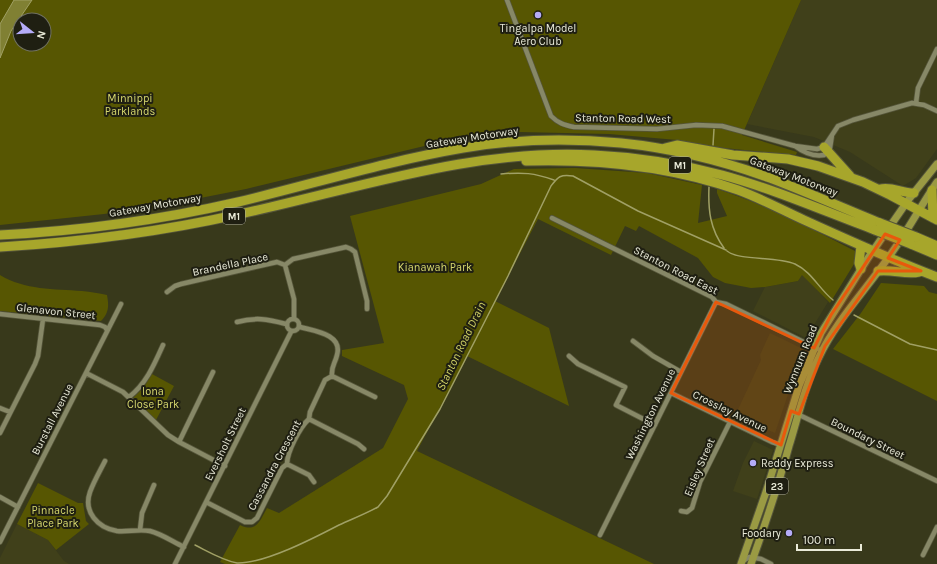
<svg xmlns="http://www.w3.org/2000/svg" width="937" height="564" font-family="Karla,sans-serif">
  <rect width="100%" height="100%" fill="#38391b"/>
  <path fill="#40401a" d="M801,0H937V149L916,178L903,186L850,152L814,137L747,124Z
    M802,274L828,302L806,338L753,311L765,287L798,281Z
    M770,333L801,348L802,353L775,433L735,416L761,360L760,355Z
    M754,441L773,450L757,499L733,491L743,463Z
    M17,524L48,540L64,561L69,564H0V558Z"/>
  <path fill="#575602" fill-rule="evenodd" d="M0,0H801L742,135L797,152L796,155L724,148L677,140L609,134L519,132L484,135L441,142L246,189L170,204L104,214L0,225ZM20,20H44V44H20Z
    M575,168L647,173L702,185L698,223L727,216L717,193V189C765,204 811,228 855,251L854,264L830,303L802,275L798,281L765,287L751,288L725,283L713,277L698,258L639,226L636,231L625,226L611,255L538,219L495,301L549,328L569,406L467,356L417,451L654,564H225L220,562L240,525C256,533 260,521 267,508L279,513L383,448L408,399L404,385L342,356V350L384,343L350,216L481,184L514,169Z
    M0,275C25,290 54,289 82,291C91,292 99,293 107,295C109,306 109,313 101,321L0,311Z
    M881,283L924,286L929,292L937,294V401L833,349L861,313Z
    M152,374L174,386L156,420L133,398L144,387Z
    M38,483L78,503H83L86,521L89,524L56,550L48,540L17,524Z"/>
  <path fill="#808033" stroke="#a0a065" d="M14,0H32L11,31L0,58V24Z"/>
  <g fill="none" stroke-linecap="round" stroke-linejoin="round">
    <path stroke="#a0a065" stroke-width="1.5" d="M713,145L714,129
      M501,174C523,172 534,173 554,180
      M709,187C708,210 710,229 724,248
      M727,251C739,261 776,256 795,264C812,272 819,289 833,300
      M854,315L910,344L937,350
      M195,545C209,552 222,560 237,563C264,564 314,538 339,525C352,519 365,514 378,507L387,496L440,409L508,276L551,186C558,177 560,174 573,176L638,211L726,250"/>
    <g stroke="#55553a" stroke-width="6">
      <path id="minor" d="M507,0L551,116C558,123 564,125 574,127L657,129L696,125L722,126L795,146L817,149L824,147L838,126L853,120L912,103L924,105L937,111
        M916,103L918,88L937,49
        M795,146C803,152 813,157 824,155L830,148L832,135
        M552,218L712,297L716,302L726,304L822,351
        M285,265L294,299V319
        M167,292L175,286L181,284L277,262L285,265L293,259L346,247L351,249L355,252L367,301V309
        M0,314L100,325L105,327L107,330
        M287 325a6 6 0 1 1 12 0a6 6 0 1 1-12 0Z
        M237,322C256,317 267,319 286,324
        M633,341L653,356L681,372
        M569,356L578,364L625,387L616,405L655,425
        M86,373L123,392L168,435L179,442L225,466
        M332,376L375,397
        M671,393L772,442L781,445
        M129,397C146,384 154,365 163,345
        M0,408L10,412
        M791,411L937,481
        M309,419L358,444L364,449
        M0,433L35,364L38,356L43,319
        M179,442L213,372
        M105,461C100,471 94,481 90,492C83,512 98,528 117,531C128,532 139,529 150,531C162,534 173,542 184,547
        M287,464L309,475L314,482
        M0,497L18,507
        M206,502L245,522H252L257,518L282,468L287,464C287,452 300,427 309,419L310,412L325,380L332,376C331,366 335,364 337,355C343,334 314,331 300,327
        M681,511L687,512L692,508L700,482L730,422
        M140,530L142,513L154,485
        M600,535L716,302
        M0,542L121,304
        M923,555L937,527
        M742,562L749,557L761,559L771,564
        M175,564L291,332"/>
    </g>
    <g stroke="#55553a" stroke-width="9">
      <path id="primary" d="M741,564L766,492L799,386L821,333L868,258L909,199L937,164
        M751,564C765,525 778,486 789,446C798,417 805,385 819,357C836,321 865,291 888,258C906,234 920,207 937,182"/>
    </g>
    <g stroke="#55553a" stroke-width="11">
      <path id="motorway" d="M824,147L850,176
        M665,148L677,145L733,155L788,159L818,166L863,182L890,195L937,220
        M526,161C597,159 670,166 738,190C760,198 782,210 804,220C848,240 892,260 937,277
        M880,189C892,186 901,193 914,193
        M932,190L933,218
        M0,235C80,231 160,220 238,202C313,184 387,161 463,148C515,139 568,138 621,143C671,148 723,161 770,178C807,192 843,208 880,223
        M916,237L937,246
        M911,244L937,255
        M861,246L859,263L861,269
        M0,247C82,242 160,232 240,214C356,189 474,148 594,155C637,157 680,164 722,175C774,189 824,211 875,230
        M878,271C892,269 906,275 919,272"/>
    </g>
    <use href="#minor" stroke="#878867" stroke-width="4.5"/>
    <use href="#primary" stroke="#9a9a43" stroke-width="7"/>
    <use href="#motorway" stroke="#a7a62b" stroke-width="9"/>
    <g stroke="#55553a" stroke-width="11" stroke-linecap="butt">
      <path id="motorway-bridge" d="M880,223L916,237
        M875,230L911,244"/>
    </g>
    <use href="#motorway-bridge" stroke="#a7a62b" stroke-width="9"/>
  </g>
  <path fill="#e8590c" fill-opacity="0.2" stroke="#e8590c" stroke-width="3" stroke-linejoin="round" d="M885,234L900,240L888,258L921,271H878L825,346L799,414L791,411L781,445L671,393L716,302L814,348L831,315Z"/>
  <g fill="#b5acf8" stroke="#1f1f12" stroke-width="1.5">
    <circle cx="538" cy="15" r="4"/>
    <circle cx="753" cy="463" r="4"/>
    <circle cx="789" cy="533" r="4"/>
  </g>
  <g text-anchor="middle" stroke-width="4" stroke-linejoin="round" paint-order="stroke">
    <g fill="#1f1f12" stroke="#adae9d" stroke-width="1">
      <rect x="669" y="157" width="22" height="16" rx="3"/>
      <rect x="223" y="208" width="22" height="16" rx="3"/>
      <rect x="766" y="478" width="22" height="16" rx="3"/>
    </g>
    <g font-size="10" font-weight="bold" fill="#eaebd9">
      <text x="680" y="169">M1</text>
      <text x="234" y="220">M1</text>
      <text x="777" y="490">23</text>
    </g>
    <g font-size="11" fill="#eaebd9" stroke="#1f1f12">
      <text x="538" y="32">Tingalpa Model<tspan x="538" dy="13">Aero Club</tspan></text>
      <text x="761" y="467" text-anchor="start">Reddy Express</text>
      <text x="781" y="537" text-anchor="end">Foodary</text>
    </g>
    <g font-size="11" fill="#d7d86e" stroke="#1f1f12">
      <text x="130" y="102">Minnippi<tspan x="130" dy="13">Parklands</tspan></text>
      <text x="435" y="271">Kianawah Park</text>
      <text x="153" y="395">Iona<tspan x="153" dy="13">Close Park</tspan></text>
      <text x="53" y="514">Pinnacle<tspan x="53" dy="13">Place Park</tspan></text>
    </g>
    <g font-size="11" fill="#eaebd9" stroke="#1f1f12">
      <text transform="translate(623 118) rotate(1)" y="4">Stanton Road West</text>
      <text transform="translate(472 137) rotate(-9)" y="4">Gateway Motorway</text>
      <text transform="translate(794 176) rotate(21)" y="4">Gateway Motorway</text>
      <text transform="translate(155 205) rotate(-10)" y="4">Gateway Motorway</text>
      <text transform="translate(230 264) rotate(-12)" y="4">Brandella Place</text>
      <text transform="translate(676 270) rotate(27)" y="4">Stanton Road East</text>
      <text transform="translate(56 311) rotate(6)" y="4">Glenavon Street</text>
      <text transform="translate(800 359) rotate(-68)" y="4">Wynnum Road</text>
      <text transform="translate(730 411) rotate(26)" y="4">Crossley Avenue</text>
      <text transform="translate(650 414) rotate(-64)" y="4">Washington Avenue</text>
      <text transform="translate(52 419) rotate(-63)" y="4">Burstall Avenue</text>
      <text transform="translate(868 438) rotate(26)" y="4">Boundary Street</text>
      <text transform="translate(225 444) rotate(-64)" y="4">Eversholt Street</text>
      <text transform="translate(274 465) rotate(-62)" y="4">Cassandra Crescent</text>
      <text transform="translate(699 467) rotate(-67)" y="4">Eisley Street</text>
    </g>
    <g font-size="12" font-style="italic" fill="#cecf64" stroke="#1f1f12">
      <text transform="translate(461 346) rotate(-64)" y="4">Stanton Road Drain</text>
    </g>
  </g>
  <g transform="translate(32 32) rotate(107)"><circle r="19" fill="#1f1f12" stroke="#707162"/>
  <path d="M0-3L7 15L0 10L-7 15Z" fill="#b5acf8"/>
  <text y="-6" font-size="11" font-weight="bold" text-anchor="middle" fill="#eaebd9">N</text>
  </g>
  <path d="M797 544v6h64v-6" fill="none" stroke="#eaebd9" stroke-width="2"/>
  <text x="803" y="544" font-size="12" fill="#eaebd9" stroke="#1f1f12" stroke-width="3" paint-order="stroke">100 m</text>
</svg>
